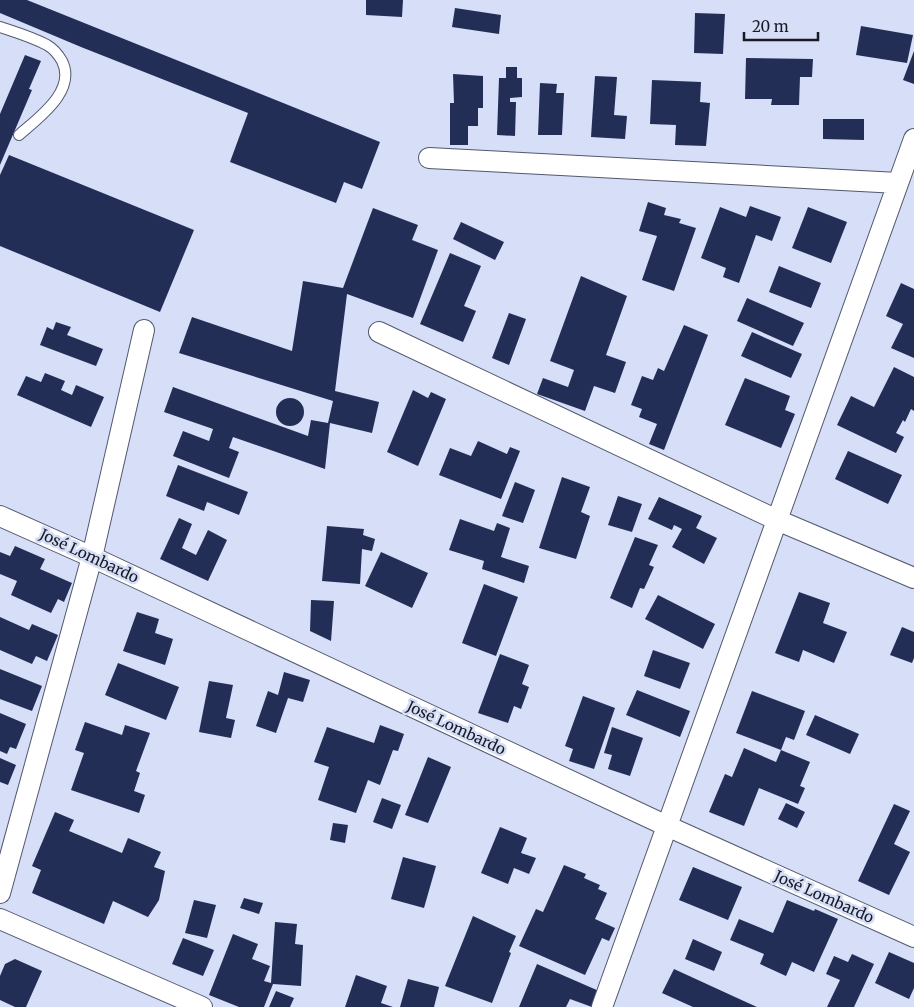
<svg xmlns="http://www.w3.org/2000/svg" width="914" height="1007" font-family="Merriweather,serif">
  <rect width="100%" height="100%" fill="#d6def8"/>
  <path fill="#232e57" d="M0,0H27L380,142L362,189L344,182L336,203L230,162L248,113L81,47L0,13Z
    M366,0H403L402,17L366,15Z
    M455,8L501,15L499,34L452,27Z
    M695,13L725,14L723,54L694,53Z
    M861,26L913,35L907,63L856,55Z
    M914,51V84L903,80Z
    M25,55L41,61L29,89L32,90L0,165V114Z
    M746,58L813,59L812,77H800L799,105H771L772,99H745Z
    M506,67H517V78H522V97L510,98V102H516L515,136L497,135L499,78H506Z
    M453,74L483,76V108H478V126H468V145H450V103H454Z
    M595,76L617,77L614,115L627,116L625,139L591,137Z
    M652,80L701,82L700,102L710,103L706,146L675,145L676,125L650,124Z
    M540,83L557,84L556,93H564L562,135H538Z
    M823,119H864V140L823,139Z
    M9,155L194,230L160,312L0,246V175Z
    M648,202L666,208L664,215L681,219L679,223L696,228L674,291L642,280L657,236L639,231Z
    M750,206L781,217L772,241L756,235L739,283L723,277L726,268L701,258L720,207L746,217Z
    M808,207L847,222L831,263L792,248Z
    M373,208L418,225L412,240L438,250L413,318L347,294L335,391L379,402L372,433L330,423L325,469L233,437L229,448L239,452L229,478L173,456L183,431L209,441L213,429L164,412L173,387L308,436L311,420L328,423L333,401L179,353L192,317L292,351L303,281L343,288Z
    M461,222L504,242L495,260L453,239Z
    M450,253L481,266L464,306L476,311L463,342L420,324Z
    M779,266L821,283L811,308L769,292Z
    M581,276L627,296L606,355L626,362L615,393L594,386L585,411L537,394L543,378L568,387L574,370L550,361Z
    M901,283L914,289V358L891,348L903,324L886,316Z
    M747,298L804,323L793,346L737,321Z
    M509,313L526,319L509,365L492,358Z
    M56,322L71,327L67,335L103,349L96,366L40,345L47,327L53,330Z
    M684,325L708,335L664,450L649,444L657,424L639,417L642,409L631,405L642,376L653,380L658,368L664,371Z
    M752,332L802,354L791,378L741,356Z
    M894,367L914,377V411L911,409L905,422L903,420L896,433L904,437L896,453L837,425L851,396L874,407Z
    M45,373L65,381L61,390L72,395L76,385L104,397L91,427L17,395L26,376L41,382Z
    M745,378L790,396L785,410L795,414L781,448L725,425Z
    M413,390L428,398L431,392L446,399L418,466L387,452Z
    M276 412a14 14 0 1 1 28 0a14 14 0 1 1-28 0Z
    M478,441L507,454L510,447L520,451L501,499L439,475L450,448L471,456Z
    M848,451L902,475L888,504L835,479Z
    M178,465L248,492L239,515L207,502L204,511L166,496Z
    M562,477L590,487L581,512L590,516L576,559L539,548Z
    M515,482L535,490L523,523L502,516Z
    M618,496L642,504L632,532L608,525Z
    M659,497L702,516L696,528L717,538L704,564L672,547L682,529L674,525L672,530L648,519Z
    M179,518L192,524L182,548L196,555L208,530L227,540L208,581L160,559Z
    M460,519L494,531L497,523L510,528L501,557L529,566L524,583L482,569L484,561L449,550Z
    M327,526L364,529L363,535L375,539L372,551L362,549L360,584L322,581Z
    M635,537L658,545L649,565L654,567L644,589L640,588L632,608L610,598Z
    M15,546L45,559L40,569L72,583L64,602L58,599L51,613L11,595L17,581L0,574V552L10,556Z
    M381,552L428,573L412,608L365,586Z
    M484,584L518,597L496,656L462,643Z
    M799,592L830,603L823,623L847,632L834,663L803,650L799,662L775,653Z
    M658,595L715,624L703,649L645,619Z
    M311,600L334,601L331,641L310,631Z
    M137,612L159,619L155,633L173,639L165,665L123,651Z
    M0,617L29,630L32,624L58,635L47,661L36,656L32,664L0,650Z
    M902,627L914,632V658L912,663L890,655Z
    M653,650L690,663L680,689L644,676Z
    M500,654L529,665L522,684L529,687L521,709L514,706L508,723L478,713Z
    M118,663L179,687L166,720L105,695Z
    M0,669L42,686L32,711L0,699Z
    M284,672L310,680L303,702L288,698L276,733L256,726L268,691L278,695Z
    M209,681L233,685L226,718L235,720L231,738L199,732Z
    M637,690L690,711L680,737L626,715Z
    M752,691L805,711L794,740L786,737L781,750L736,733Z
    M583,696L615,708L594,769L569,761L573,749L565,746Z
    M0,713L26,724L16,749L10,747L7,754L0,751Z
    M815,715L859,734L850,754L806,735Z
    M85,722L122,735L125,725L150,733L136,771L140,773L134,791L145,795L139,813L71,790L84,753L75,750Z
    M380,725L404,734L398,751L393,750L380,785L368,780L356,813L318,800L329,767L314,762L327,727L374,743Z
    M612,727L643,738L630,776L608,769L612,755L604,753Z
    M744,748L776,762L781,750L810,762L800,786L805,788L798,804L759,788L744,826L709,812L725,774L732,777Z
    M428,757L451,767L428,823L405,815Z
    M0,758L16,765L8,785L0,782Z
    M382,798L401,805L392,829L373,822Z
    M786,803L805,812L797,828L778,819Z
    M894,804L910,811L894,844L910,852L889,895L858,881Z
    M55,812L74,820L69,831L122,853L128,838L161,852L154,867L165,871L159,900L148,917L113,901L104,924L32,893L41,870L32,866Z
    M333,823L348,825L345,843L330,840Z
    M500,827L527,838L521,853L536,858L529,874L514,868L508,884L481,873Z
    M403,857L436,866L424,908L391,899Z
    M564,865L586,874L584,878L600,885L598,889L607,893L595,919L615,928L609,941L602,938L585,975L519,946L536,909L543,912Z
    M693,867L742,887L728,920L679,900Z
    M244,898L263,903L259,914L240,908Z
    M194,900L216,905L207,938L185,933Z
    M787,900L814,911L815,909L838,919L814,972L792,962L786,976L760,964L764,954L730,940L739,919L773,933Z
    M473,916L516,936L509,952L511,953L492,1003L445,986Z
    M275,922L297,924L295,944L303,945L301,986L273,984L264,1007H239L209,995L233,934L258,944L252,959L270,966L264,981L271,983Z
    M183,938L214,950L203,976L172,964Z
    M693,939L722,952L714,971L685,959Z
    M889,952L914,963V988L909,999L875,983Z
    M852,954L874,964L854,1007H827L840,980L826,974L834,956L848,962Z
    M15,959L42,971L26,1007H15L0,1000V976L5,964Z
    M537,964L599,991L592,1007L570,999L566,1007H519Z
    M674,969L735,997L757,1007H693L662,993Z
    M356,975L387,986L381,1003L393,1007H345Z
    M408,979L439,987L434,1007H400Z
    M276,991L294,998L290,1007H269Z"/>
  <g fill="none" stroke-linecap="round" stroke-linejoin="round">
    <g stroke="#52596f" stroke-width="12">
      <path id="lane" d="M0,27C15,32 32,37 47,45C54,49 58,54 62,61C77,91 38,118 19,135"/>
    </g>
    <g stroke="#52596f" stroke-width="22">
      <path id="street" d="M429,158L898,183
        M379,332L777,520L914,578
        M0,516L92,557L667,826L914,937
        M0,893L92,557L144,330
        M0,919L202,1007
        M602,1007L914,139"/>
    </g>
    <use href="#lane" stroke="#fff" stroke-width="10"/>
    <use href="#street" stroke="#fff" stroke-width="20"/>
  </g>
  <g text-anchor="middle" stroke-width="5" stroke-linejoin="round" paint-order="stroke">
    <g font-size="15" fill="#181b24" stroke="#d6def8">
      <text transform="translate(89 556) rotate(25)" y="5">José Lombardo</text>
      <text transform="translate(456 728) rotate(25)" y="5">José Lombardo</text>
      <text transform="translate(824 897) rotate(24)" y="5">José Lombardo</text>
    </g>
  </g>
  <path d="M744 32v8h74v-8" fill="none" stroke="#181b24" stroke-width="2.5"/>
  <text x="752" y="32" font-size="15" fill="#181b24" stroke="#d6def8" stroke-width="4" paint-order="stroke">20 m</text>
</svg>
